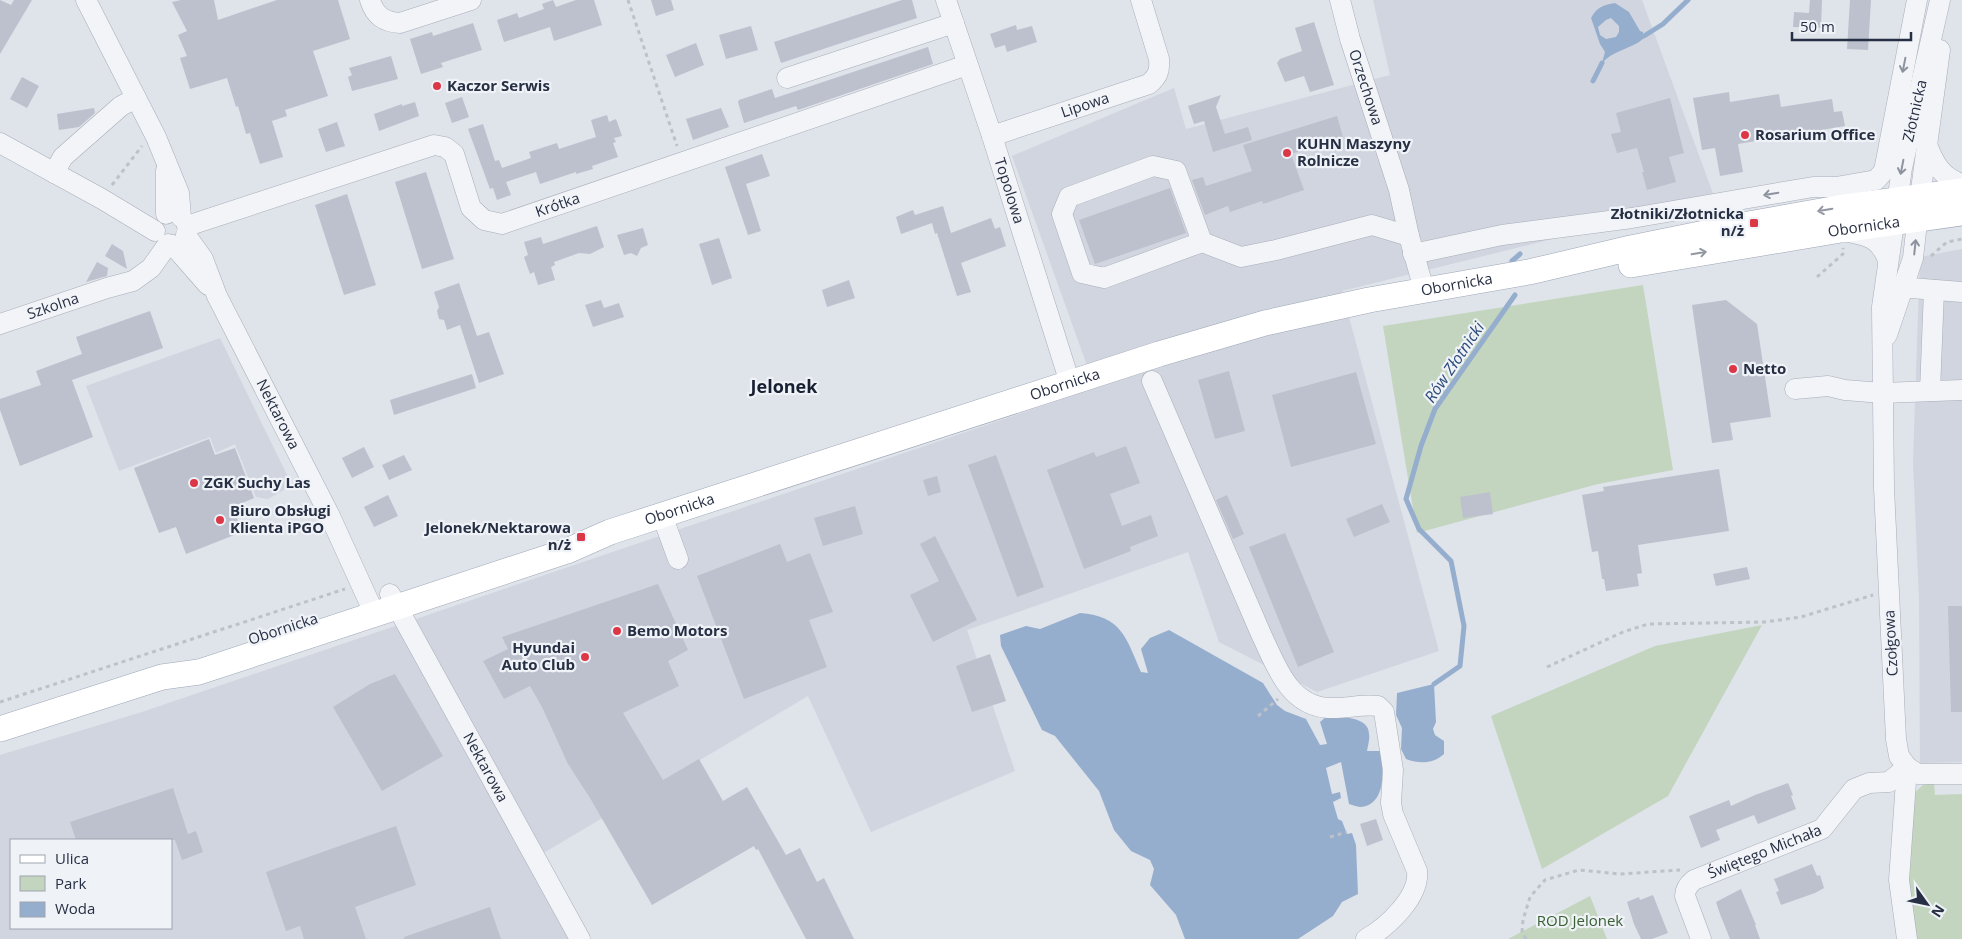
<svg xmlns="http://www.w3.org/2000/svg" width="1962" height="939" font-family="'Open Sans',sans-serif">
  <rect width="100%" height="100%" fill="#dfe3ea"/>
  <path fill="#d1d5df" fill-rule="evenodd" d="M1373,0H1642L1715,199L1342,291L1439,651L1317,692L1219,642L1188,552L967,630L1015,771L871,832L808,696L530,861L572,939H0V755L142,712L1095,388L1012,156L1174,88L1186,129L1390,75ZM11,840H171V928H11Z
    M1962,249V762L1920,763L1919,599L1913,462L1920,257Z
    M220,338L292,485L268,499L256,497L235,444L216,453L210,437L119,471L86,386Z"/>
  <path fill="#c3d5bf" d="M1643,285L1673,470L1598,484L1417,533L1383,326Z
    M1762,625L1668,796L1542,869L1491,716L1655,646Z
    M1934,783L1935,795L1962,794V939H1910L1907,895L1913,794L1923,785Z
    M1590,896L1607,939H1508Z"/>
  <path fill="#96aece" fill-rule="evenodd" d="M1615,3L1629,12L1640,31L1643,32V39C1631,49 1612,51 1602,63L1605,52L1600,44L1591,18C1597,7 1603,5 1615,3ZM1611,18L1619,26V32L1616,37L1606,39L1600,35L1598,27L1606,20Z
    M1080,613C1122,616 1126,638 1141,672L1148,673L1141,649L1150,638L1169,630L1263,683L1277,705L1285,711L1306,719L1320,745L1327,744L1320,722L1327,716C1340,717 1369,716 1369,734C1370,739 1368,745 1367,751H1381C1383,769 1387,804 1361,807C1358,807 1353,805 1349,804L1341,762L1326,768L1332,794L1340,792L1341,798L1333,802L1338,819L1342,821L1347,834L1352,833L1356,845L1358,894L1342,902L1333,916L1298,939H1185L1176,915L1150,885L1154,869L1150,860L1131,851L1114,830L1099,791L1055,736L1042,730L1001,646L1000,635L1026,626L1040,629Z
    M1434,684L1436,722L1433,729L1435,735L1444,741V754C1433,764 1420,764 1406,759L1401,749L1402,728L1396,715L1397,693Z"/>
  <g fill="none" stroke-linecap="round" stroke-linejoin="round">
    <path stroke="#96aece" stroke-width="5" d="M1644,36L1663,24L1688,0
      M1593,81L1602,63
      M1512,261L1520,254
      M1434,684L1460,666L1464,626L1451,561L1419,529L1406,499L1421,446L1435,409L1515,295"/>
  </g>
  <path fill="#bcc1cd" d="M0,0L11,5L14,0H32L0,54Z
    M181,0H214L218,20L277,0H338L350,39L313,51L328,96L285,110L287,116L272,121L283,157L260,164L250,133L246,134L238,106L236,107L227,78L190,89L180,58L187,56L178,35L187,31L172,2Z
    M553,0L556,7L576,0H594L602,25L554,41L550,27L504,42L497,20L517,13L519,18L544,9L542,4Z
    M651,0H671L674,10L656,16Z
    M902,0H912L917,18L781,63L774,42Z
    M1810,0H1822L1821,28L1793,27L1794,12L1809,13Z
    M1850,0H1871L1868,50L1847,49Z
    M1314,22L1334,85L1310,92L1304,76L1285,82L1277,63L1280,59L1302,51L1295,28Z
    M473,23L482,50L441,63L443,67L421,74L410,39L432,32L433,36Z
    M1016,25L1017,30L1032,26L1037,42L1007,52L1005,45L995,48L990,34Z
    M751,26L758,50L726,59L719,35Z
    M696,43L704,65L675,77L666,55Z
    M928,47L933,64L798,110L796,106L744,123L738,102L739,100L772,89L775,98Z
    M391,56L398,79L352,91L348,77L352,75L349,68Z
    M22,77L39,86L27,108L10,99Z
    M1729,92L1730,102L1779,94L1781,107L1832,99L1834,112L1842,111L1845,126L1738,144L1743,172L1720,176L1715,148L1702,150L1693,98Z
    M1221,95L1216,107L1225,134L1248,127L1252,140L1213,152L1204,121L1194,124L1188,106Z
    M462,97L469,117L452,123L445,103Z
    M1670,98L1684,153L1669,157L1676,182L1647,190L1642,172H1644L1637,148L1617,153L1611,134L1621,132L1616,113Z
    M415,102L419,116L379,131L374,114L402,104V106Z
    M94,108L95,113L79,127L59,130L57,114Z
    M721,108L729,127L693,140L686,119Z
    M607,115L609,122L616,119L622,136L614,138L616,142L613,143L618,157L592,166L593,169L576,174V172L540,184L536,172L506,182L511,195L497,200L493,188L490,189L468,129L483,124L495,161L499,160L502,168L531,158L529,152L557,143L559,149L596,137L591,120Z
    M1337,116L1343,137L1291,154L1304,190L1263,204L1262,201L1230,212L1228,206L1205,215L1192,180L1203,177L1206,186L1252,171L1243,145Z
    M337,122L345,146L326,152L318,129Z
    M762,154L770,176L746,184L761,231L748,235L725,167Z
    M426,172L454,259L422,269L395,182Z
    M1170,188L1186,233L1095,264L1079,220Z
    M347,194L376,285L344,295L315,205Z
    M943,206L951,233L991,218L995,229L1000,227L1006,246L961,263L971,292L957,296L937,233L935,234L932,223L901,234L896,217L913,210L915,215Z
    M597,226L604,247L590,254L579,253L554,262L555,265L551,267L555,280L538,285L534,272L530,274L524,257L528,255L524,242L541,237L543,244Z
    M643,228L648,245L641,248L637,256L631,253L624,255L617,235Z
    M719,238L732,278L712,285L699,244Z
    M112,244L123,251L127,269L105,256Z
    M97,262L108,268L107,276L86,282Z
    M849,280L855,298L827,307L822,290Z
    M459,283L477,336L489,332L504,374L479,383L460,325L447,330L444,320L439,319L437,311L439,307L434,292Z
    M601,300L604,308L619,303L624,317L593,327L585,305Z
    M1726,300L1757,324L1771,417L1730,423L1733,440L1712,443L1692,305Z
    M150,311L163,348L72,380L93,437L20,466L0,410V399L41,385L36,371L82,354L76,337Z
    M1229,371L1245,431L1215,439L1198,380Z
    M1356,372L1376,444L1291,467L1272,395Z
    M472,374L476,388L394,415L390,400Z
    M209,439L215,455L235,448L254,498L233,507L242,532L186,554L176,527L159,533L134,468Z
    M1126,446L1140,483L1110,494L1122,526L1151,515L1158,536L1130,547L1131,551L1084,569L1047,470L1094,452L1096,457Z
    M364,447L374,467L352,478L342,458Z
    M404,455L412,470L389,480L382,465Z
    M996,455L1044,587L1017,597L968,465Z
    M1719,469L1729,531L1638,545L1642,573L1637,574L1639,586L1606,591L1604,579H1602L1598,551L1592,552L1582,495L1604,491L1603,487Z
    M937,476L941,492L928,496L923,480Z
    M1490,492L1493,514L1463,518L1460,497Z
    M388,495L398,516L374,527L364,507Z
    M1227,495L1244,534L1233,539L1216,500Z
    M1382,504L1390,522L1354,537L1346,519Z
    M855,506L863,534L823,546L814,518Z
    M1285,533L1334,652L1298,667L1249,547Z
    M935,536L977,620L933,642L910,595L939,581L920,544Z
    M780,544L787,562L810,553L833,612L809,620L827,667L744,699L697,576Z
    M1747,567L1750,579L1716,586L1713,574Z
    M658,584L688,650L668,661L679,686L623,713L663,780L699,759L723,801L747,787L786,855L800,848L817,882L824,878L854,939H806L758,849L756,850L754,846L652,905L590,798L568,764L542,707L530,686L504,699L483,661L508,649L502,637Z
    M1948,606H1962V712H1951Z
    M990,654L1006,701L972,712L956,666Z
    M395,674L443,756L382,791L333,707L370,684Z
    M1788,783L1793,795L1791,796L1796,809L1758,824L1754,815L1716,830L1720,840L1701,848L1689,816L1729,800L1731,806L1755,795Z
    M173,788L188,834L196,831L203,852L182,860L175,840H76L70,822Z
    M1376,819L1383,840L1367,846L1360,824Z
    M396,826L416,885L355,907L366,939H304L300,926L286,931L266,872Z
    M1812,864L1817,876L1820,875L1824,888L1815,893L1781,905L1776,892L1779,891L1774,879Z
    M1741,889L1756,925H1755L1760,939H1730L1720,914L1716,902Z
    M1653,895L1668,933L1652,939H1641L1634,924L1627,902L1639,897L1640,900Z
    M490,907L501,939H404V937Z"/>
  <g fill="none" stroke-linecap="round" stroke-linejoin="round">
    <g stroke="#a8adb8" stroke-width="21">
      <g id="minor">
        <path d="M86,0L156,137L179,193L181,217"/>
        <path d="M370,0C375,16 384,22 400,23L471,0"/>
        <path id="s1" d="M946,0L992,136L1070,383"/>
        <path id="s2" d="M1340,0L1350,39L1399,190L1409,236L1424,290"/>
        <path d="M787,78L954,23"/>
        <path id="s3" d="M992,136L1149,84C1158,76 1160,71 1159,59L1141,0"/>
        <path d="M0,143L102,199L155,231"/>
        <path d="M1928,147C1935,165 1943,178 1962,184"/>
        <path d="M54,173L63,157L121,106L136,98"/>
        <path d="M166,214V170"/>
        <path id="s4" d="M187,226L434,145L445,147L454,154L471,208L484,220L502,224L967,65"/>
        <path d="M1845,231C1868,236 1879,237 1888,260"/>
        <path id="s5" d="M186,235L203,259L217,296L329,514L375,615"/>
        <path d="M1202,242L1176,171L1153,166L1069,197L1062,214L1082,273L1104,278L1202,242L1241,257L1276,250L1372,225L1409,236"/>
        <path d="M173,245L208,285"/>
        <path d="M1413,254L1502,235L1632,218L1813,187H1836L1876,180L1884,171L1917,0"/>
        <path d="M1905,285L1911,288L1962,292"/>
        <path id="s6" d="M0,324L107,288L133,281L151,268L168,244"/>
        <path d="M1887,335L1913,258L1920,197L1940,50"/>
        <path d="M1152,381L1261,634C1276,665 1288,705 1328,708C1345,709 1361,704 1378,706L1384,712L1393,770L1391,803L1393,814L1417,871C1420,897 1387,927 1366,939"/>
        <path d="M1795,389L1828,386L1845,390L1882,393L1962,390"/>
        <path d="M1930,391L1934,290"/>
        <path d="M662,515L678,559"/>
        <path id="s7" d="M390,594L580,939"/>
        <path d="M1907,767L1918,774H1962"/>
        <path id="s8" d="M1701,939L1685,896C1685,889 1689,884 1694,880L1822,829L1854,789L1869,783L1889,782L1907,767"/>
        <path id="s9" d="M1907,939L1899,880L1907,767L1899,756L1896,739L1884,488L1882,307L1902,168L1940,0"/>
      </g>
    </g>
    <g stroke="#9da6b7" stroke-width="26">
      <g id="major">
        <path id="s10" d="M1631,265L1841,230L1962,213"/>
        <path id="s11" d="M0,729L162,677L199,672L567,551L610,532L1159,354L1265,323L1369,300L1529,272L1631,248L1754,223L1838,208L1962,191"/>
      </g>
    </g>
    <path stroke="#bdc1c9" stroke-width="3" stroke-dasharray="4 4" stroke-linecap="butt" d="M628,0L677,146
      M112,185L142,146
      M1931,256L1947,242L1962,239
      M1817,277L1844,253L1843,248
      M1547,667L1623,632L1648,624L1765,622L1801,617L1873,595
      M0,702L345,589
      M1258,716L1278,699
      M1330,837L1347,832
      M1526,939L1522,932L1523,920L1530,897L1545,880L1579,870L1620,874L1680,870"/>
    <use href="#minor" stroke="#f2f4f8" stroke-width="20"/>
    <use href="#major" stroke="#fff" stroke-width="25"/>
  </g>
  <defs><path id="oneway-shaft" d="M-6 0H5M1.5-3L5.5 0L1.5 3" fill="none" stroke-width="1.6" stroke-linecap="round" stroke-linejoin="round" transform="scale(1.25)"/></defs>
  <g stroke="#8c929e">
    <use href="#oneway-shaft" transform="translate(1904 65) rotate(101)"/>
    <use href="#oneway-shaft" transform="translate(1902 167) rotate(101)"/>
    <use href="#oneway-shaft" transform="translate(1771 194) rotate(170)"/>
    <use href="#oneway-shaft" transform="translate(1915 247) rotate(-84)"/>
  </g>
  <g stroke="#9297a1">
    <use href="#oneway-shaft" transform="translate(1825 210) rotate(170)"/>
    <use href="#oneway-shaft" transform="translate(1699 253) rotate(-10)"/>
  </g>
  <g fill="#dc3747" stroke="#eff2f7" stroke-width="2">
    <circle cx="437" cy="86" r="5"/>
    <circle cx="1745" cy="135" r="5"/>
    <circle cx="1287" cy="153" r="5"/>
    <rect x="1749" y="218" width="10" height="10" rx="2.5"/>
    <circle cx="1733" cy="369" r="5"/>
    <circle cx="194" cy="483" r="5"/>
    <circle cx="220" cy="520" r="5"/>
    <rect x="576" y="532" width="10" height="10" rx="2.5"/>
    <circle cx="617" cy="631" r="5"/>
    <circle cx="585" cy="657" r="5"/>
  </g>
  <g text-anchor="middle" stroke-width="4.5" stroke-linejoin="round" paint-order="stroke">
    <g font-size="15" font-weight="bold" fill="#262f43" stroke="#eff2f7" text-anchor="start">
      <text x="447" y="91">Kaczor Serwis</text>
      <text x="1755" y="140">Rosarium Office</text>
      <text x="1297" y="149">KUHN Maszyny<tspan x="1297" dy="17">Rolnicze</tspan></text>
      <text x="1744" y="219" text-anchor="end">Złotniki/Złotnicka<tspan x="1744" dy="17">n/ż</tspan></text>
      <text x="1743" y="374">Netto</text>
      <text x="204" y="488">ZGK Suchy Las</text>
      <text x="230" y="516">Biuro Obsługi<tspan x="230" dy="17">Klienta iPGO</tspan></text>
      <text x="571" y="533" text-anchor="end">Jelonek/Nektarowa<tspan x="571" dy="17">n/ż</tspan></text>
      <text x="627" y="636">Bemo Motors</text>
      <text x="575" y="653" text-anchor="end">Hyundai<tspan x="575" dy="17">Auto Club</tspan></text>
    </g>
    <g font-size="15" fill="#262f43" stroke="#eff2f7">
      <text dy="5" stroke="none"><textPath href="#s2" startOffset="91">Orzechowa</textPath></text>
      <text dy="5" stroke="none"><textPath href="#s3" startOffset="98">Lipowa</textPath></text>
      <text dy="5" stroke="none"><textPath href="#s9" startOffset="835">Złotnicka</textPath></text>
      <text dy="5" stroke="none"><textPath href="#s1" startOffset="201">Topolowa</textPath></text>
      <text dy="5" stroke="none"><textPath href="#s4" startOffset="434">Krótka</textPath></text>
      <text dy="5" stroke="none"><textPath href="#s10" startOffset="236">Obornicka</textPath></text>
      <text dy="5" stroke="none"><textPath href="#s11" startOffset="1525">Obornicka</textPath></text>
      <text dy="5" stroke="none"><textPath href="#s6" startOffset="56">Szkolna</textPath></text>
      <text dy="5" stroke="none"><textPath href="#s11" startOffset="1120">Obornicka</textPath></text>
      <text dy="5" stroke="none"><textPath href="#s5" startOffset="202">Nektarowa</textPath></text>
      <text dy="5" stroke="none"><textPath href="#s11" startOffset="715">Obornicka</textPath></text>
      <text transform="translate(283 629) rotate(-18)" y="5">Obornicka</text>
      <text transform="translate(1891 643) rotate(-93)" y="5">Czołgowa</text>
      <text dy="5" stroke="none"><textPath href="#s7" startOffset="198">Nektarowa</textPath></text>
      <text dy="5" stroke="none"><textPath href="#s8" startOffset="141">Świętego Michała</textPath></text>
    </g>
    <g font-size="15" fill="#386032" stroke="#eff2f7">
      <text x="1580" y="926">ROD Jelonek</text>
    </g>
    <g font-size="16" font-style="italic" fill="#2c4b7b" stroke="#eff2f7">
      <text transform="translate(1454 362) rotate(-56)" y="6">Rów Złotnicki</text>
    </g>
    <g font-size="18" font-weight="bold" fill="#192033" stroke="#eff2f7">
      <text x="784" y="393">Jelonek</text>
    </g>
  </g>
  <rect x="10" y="839" width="162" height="90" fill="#eff2f7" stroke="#9fa4af"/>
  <rect x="20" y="855" width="25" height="8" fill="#ffffff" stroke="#9fa4af"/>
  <text x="55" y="864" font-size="15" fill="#262f43">Ulica</text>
  <rect x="20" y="876" width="25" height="15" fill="#c3d5bf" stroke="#9fa4af"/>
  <text x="55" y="889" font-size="15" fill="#262f43">Park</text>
  <rect x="20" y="902" width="25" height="15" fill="#96aece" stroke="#9fa4af"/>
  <text x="55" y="914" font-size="15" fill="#262f43">Woda</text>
  <g transform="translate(1927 904) rotate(123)" stroke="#eff2f7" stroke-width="4" paint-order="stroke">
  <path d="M0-4L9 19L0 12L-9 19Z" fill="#262f43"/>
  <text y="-8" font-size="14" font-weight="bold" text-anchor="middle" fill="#262f43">N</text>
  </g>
  <path d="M1792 32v8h119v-8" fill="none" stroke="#262f43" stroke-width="2.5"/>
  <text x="1800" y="32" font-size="15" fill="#262f43" stroke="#eff2f7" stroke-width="4" paint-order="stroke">50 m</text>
</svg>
